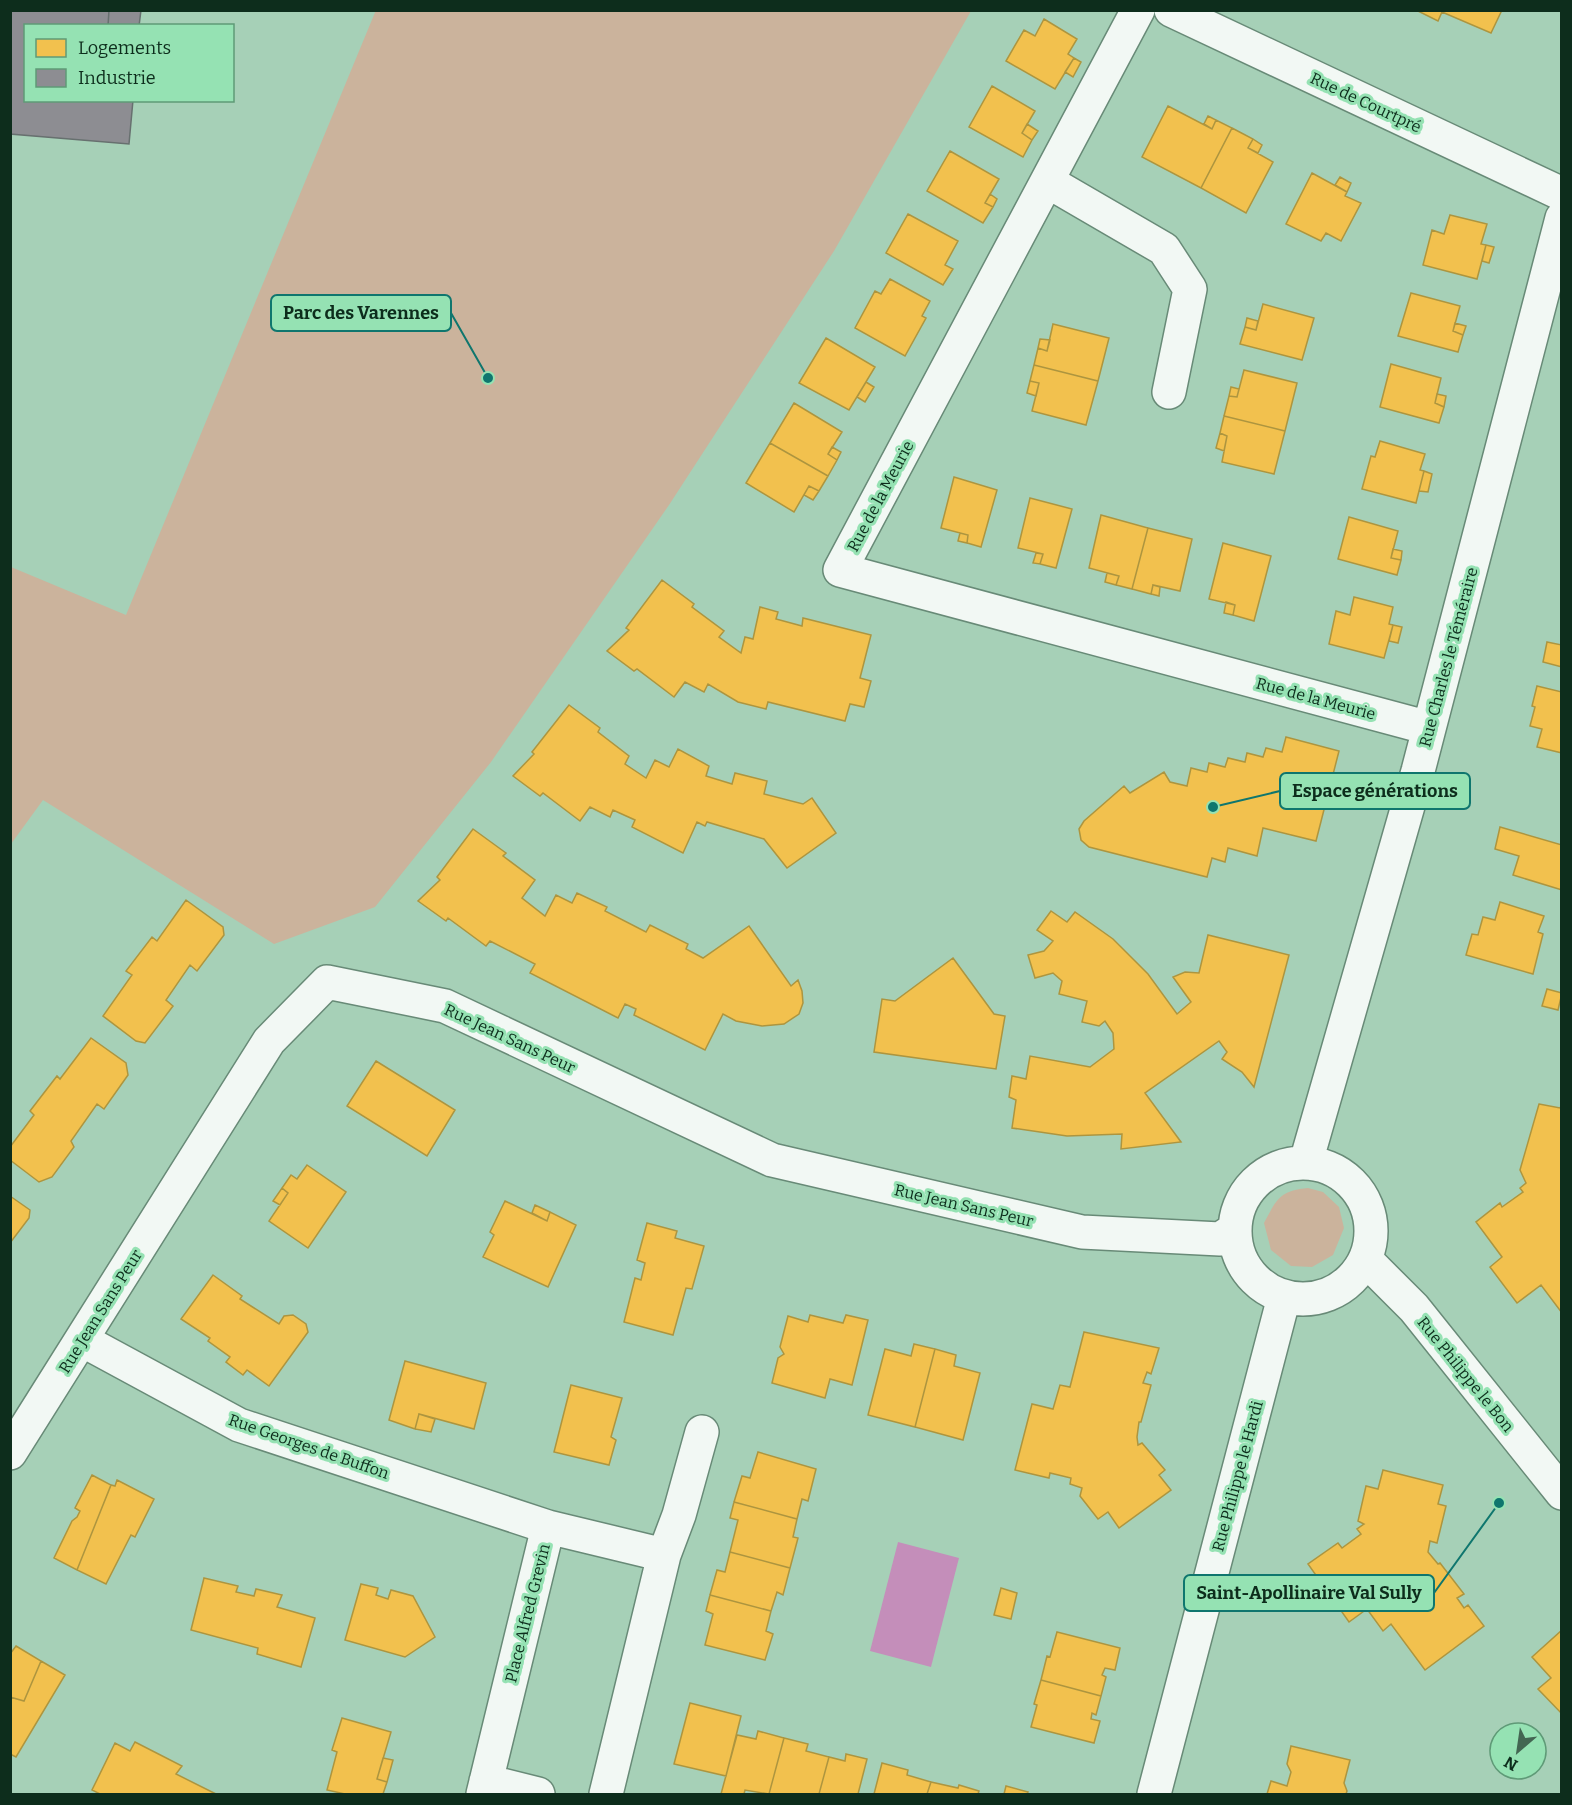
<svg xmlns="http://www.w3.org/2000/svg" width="1572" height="1805" font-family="Bitter,serif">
  <rect width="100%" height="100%" fill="#a6d0b7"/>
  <path fill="#cbb39c" d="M376,10L971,11L834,251L669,505L491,762L375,907L274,944L43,800L11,844V567L126,615Z
    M1308,1188L1323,1192L1339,1207L1344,1228L1333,1255L1312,1267L1291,1266L1271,1250L1264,1223C1277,1199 1279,1191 1308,1188Z"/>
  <path fill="#c48eba" d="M898,1542L959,1558L931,1667L870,1651Z"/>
  <path fill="#f2c14e" stroke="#ad953f" stroke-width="1.5" d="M1502,10L1491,33L1442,12L1438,21L1418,11Z
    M1044,19L1077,39L1068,54L1074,58L1055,89L1006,61L1024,30L1035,36Z
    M1074,58L1081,62L1073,77L1065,72Z
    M992,86L1035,111L1022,133L1032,140L1023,157L969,127Z
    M1168,106L1212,129L1216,120L1232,128L1201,188L1142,157Z
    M1208,116L1216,120L1212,129L1204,124Z
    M1027,124L1038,131L1032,140L1022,133Z
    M1232,128L1253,139L1248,148L1273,162L1246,213L1201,188Z
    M1253,139L1262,145L1258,153L1248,148Z
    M950,151L999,179L985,203L993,207L983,223L927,191Z
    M1312,173L1347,192L1345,196L1361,203L1341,241L1326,233L1321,241L1286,224Z
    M1340,177L1351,183L1347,192L1335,185Z
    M990,194L997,199L993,207L985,203Z
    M908,214L958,241L945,265L953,269L943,285L886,253Z
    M1450,215L1487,224L1481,244L1486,245L1477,279L1423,265L1432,230L1444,234Z
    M1486,245L1494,247L1489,263L1482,261Z
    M890,279L930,301L922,316L926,318L905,356L855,328L875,291L881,294Z
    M1411,293L1460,306L1453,331L1463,335L1458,352L1398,336Z
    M1263,304L1314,318L1302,360L1240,344L1245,327L1256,330Z
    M1247,318L1258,321L1256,330L1245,327Z
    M1455,323L1466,326L1463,335L1453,331Z
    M1053,324L1109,338L1098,381L1034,365L1038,348L1047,351Z
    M826,338L875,367L849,410L799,383Z
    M1040,339L1050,340L1047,351L1038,348Z
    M1391,364L1441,378L1435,403L1444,407L1439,423L1380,407Z
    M1034,365L1098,381L1086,425L1032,411L1039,383L1030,381Z
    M1244,370L1297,383L1285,431L1224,416L1229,396L1237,397Z
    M1030,381L1039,383L1036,396L1027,393Z
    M866,382L874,387L865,402L857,397Z
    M1231,387L1239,389L1237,397L1229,396Z
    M1437,394L1446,396L1444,407L1435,403Z
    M794,403L842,432L828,454L837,460L828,476L770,443Z
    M1224,416L1285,431L1274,474L1222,462L1227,436L1220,433Z
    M1220,433L1227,436L1224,451L1216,448Z
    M1380,441L1425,454L1420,470L1424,471L1416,503L1362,489L1371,456L1375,457Z
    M770,443L828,476L819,491L809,486L794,512L746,483Z
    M832,447L841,452L837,460L828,454Z
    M1424,471L1432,474L1428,492L1419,491Z
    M954,477L997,490L981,547L967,543L968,535L941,528Z
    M809,486L819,491L813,500L804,495Z
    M1030,498L1072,509L1056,568L1040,564L1043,554L1018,548Z
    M1101,515L1148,528L1132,589L1116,585L1119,576L1089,568Z
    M1349,517L1398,531L1391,558L1401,560L1397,575L1338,559Z
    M1148,528L1192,539L1180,591L1153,585L1151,594L1132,589Z
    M960,533L968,535L967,543L958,541Z
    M1223,543L1271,556L1254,621L1233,615L1235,605L1209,599Z
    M1393,549L1402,551L1401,560L1391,558Z
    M1036,553L1043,554L1040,564L1033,563Z
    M1107,573L1119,576L1116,585L1105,582Z
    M662,580L694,604L692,607L724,631L719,637L741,653L745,637L753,639L760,607L778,612L776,619L802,626L803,618L871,635L860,678L871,681L864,707L850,704L845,721L768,702L766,709L738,702L708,684L704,692L685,682L674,697L637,669L634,671L607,651L629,630L626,628Z
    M1153,585L1160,587L1159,596L1151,594Z
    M1354,597L1393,607L1389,624L1393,625L1384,658L1329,644L1336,611L1350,615Z
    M1226,602L1235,605L1233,615L1224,613Z
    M1393,625L1402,627L1398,643L1389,641Z
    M1547,642L1562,645V667L1543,662Z
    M1537,686L1562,692V753L1537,747L1542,729L1530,726L1535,707L1532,706Z
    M569,705L600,728L598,732L629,756L625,764L646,778L655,760L669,767L678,749L709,766L706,776L732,784L735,773L767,781L764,794L803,804L812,798L836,833L787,868L764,839L707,822L705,826L697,822L683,853L632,827L635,820L613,810L610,817L590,807L580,821L543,793L540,796L513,776L534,754L532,752Z
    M1286,737L1339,751L1316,841L1263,828L1257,856L1228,848L1225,862L1212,858L1207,877L1089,847L1081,840L1079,829L1084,821L1124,786L1130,793L1164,772L1170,782L1187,786L1191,768L1207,772L1209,763L1225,767L1228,758L1245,762L1247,753L1263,757L1266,748L1282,752Z
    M1500,827L1562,845V890L1513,875L1519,856L1495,849Z
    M473,829L506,853L503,856L535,880L522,898L545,916L556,895L572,903L577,893L607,907L605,911L646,932L650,925L688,944L686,949L703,958L749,926L791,986L798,980L802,991L803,1003L799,1014L784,1024L762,1026L736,1021L723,1014L705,1050L634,1015L636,1009L625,1004L618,1018L530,973L535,964L490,941L486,946L448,918L446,921L418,901L440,880L437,877Z
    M186,900L223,927L224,935L197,971L190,965L166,1000L173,1006L145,1043L136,1041L103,1016L132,975L126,971L152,937L157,941Z
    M1500,902L1544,916L1538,932L1543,934L1533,974L1466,955L1472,934L1478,935L1483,917L1495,920Z
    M1051,911L1067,922L1075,912L1113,939L1148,974L1177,1014L1191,1002L1173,977L1185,972L1199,973L1208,935L1289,955L1254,1087L1242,1072L1222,1059L1227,1052L1219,1041L1145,1093L1181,1142L1121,1149L1122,1134L1067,1136L1012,1128L1016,1100L1009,1097L1012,1076L1026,1079L1030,1056L1090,1067L1114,1049L1113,1033L1105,1021L1099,1026L1082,1022L1087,1001L1059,994L1062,981L1053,973L1035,978L1028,955L1044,951L1053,941L1037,930Z
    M953,958L994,1014L1005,1016L996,1069L874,1052L882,999L895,1001Z
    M1547,989L1562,993L1558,1010L1542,1006Z
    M91,1038L126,1063L128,1075L104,1109L97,1104L71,1141L74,1147L52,1177L39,1182L10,1160V1147L34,1115L30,1111L57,1076L60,1079Z
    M376,1061L455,1110L427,1156L347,1106Z
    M1539,1104L1560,1108L1562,1104V1313L1541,1285L1517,1303L1490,1267L1502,1257L1476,1222L1500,1203L1502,1207L1523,1192L1520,1188L1526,1183L1520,1170Z
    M307,1165L346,1192L308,1248L269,1221L288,1193L282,1188L291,1175L297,1179Z
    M282,1188L288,1193L280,1205L273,1201Z
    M10,1196L30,1210L29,1218L10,1243Z
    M505,1201L547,1221L550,1212L576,1225L548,1287L483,1257L494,1235L490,1232Z
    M535,1205L550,1212L547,1221L532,1213Z
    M647,1223L677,1231L675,1238L704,1246L692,1289L686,1288L673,1335L624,1322L635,1278L641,1280L645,1263L637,1260Z
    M213,1275L242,1296L240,1299L279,1324L284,1316L293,1315L306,1324L308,1332L269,1386L247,1370L243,1375L226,1362L230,1357L208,1341L210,1338L181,1319Z
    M810,1315L843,1323L846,1315L868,1320L852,1385L830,1379L825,1398L772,1383L778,1358L784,1354L780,1347L788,1316L808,1322Z
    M1084,1332L1159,1348L1151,1374L1147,1372L1143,1383L1151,1385L1141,1422H1139L1137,1437L1138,1445L1142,1443L1165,1470L1159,1475L1171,1490L1119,1528L1108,1512L1098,1519L1080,1496L1082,1488L1070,1484L1071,1478L1050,1473L1049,1478L1015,1470L1032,1404L1053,1409L1060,1385L1070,1387Z
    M914,1344L935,1349L915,1427L868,1415L885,1349L911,1356Z
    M935,1349L956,1355L954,1366L980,1373L963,1440L915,1427Z
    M405,1361L486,1383L474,1429L419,1414L415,1429L389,1420Z
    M571,1385L622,1398L611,1437L616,1440L609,1465L554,1452Z
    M419,1414L435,1419L431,1432L415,1429Z
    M758,1452L816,1469L808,1501L802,1499L797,1519L734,1502L742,1476L750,1478Z
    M1383,1470L1443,1485L1438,1504L1446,1506L1437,1543L1430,1541L1428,1552L1438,1564L1440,1563L1464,1594L1457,1598L1464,1608L1468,1605L1484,1626L1425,1670L1391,1624L1383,1631L1367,1609L1349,1622L1308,1564L1338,1543L1342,1548L1361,1534L1357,1529L1364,1524L1358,1521L1366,1486L1378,1489Z
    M92,1475L111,1485L77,1570L54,1558L72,1521L77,1517L80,1511L75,1508Z
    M117,1480L154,1499L135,1537L131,1535L106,1584L77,1570L111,1485L115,1486Z
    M734,1502L797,1519L793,1537L798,1538L790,1568L730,1552L738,1520L730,1518Z
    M730,1552L790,1568L783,1595L777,1592L771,1611L710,1595L717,1570L725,1572Z
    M204,1578L238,1586L236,1592L254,1596L256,1589L282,1595L277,1607L315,1618L301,1667L257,1654L258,1648L191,1630Z
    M361,1584L378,1588L376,1595L388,1599L391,1590L413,1596L435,1637L405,1657L345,1640Z
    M1001,1588L1017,1593L1011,1619L994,1615Z
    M710,1595L771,1611L766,1631L773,1634L765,1660L705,1645L713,1614L706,1611Z
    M1562,1630V1714L1538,1689L1551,1678L1532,1657Z
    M1057,1632L1120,1648L1115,1670L1105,1668L1102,1675L1106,1677L1101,1696L1041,1680L1047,1656L1050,1657Z
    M16,1646L41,1661L24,1701L10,1697V1654Z
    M41,1661L65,1675L16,1757L10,1754V1697L24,1701Z
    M1041,1680L1101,1696L1096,1715L1092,1713L1091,1719L1100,1721L1094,1743L1031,1727L1037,1705L1034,1704Z
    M690,1703L741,1716L726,1776L674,1764Z
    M342,1718L391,1732L377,1779L387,1782L383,1794H345L327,1790L337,1752L332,1750Z
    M758,1731L784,1738L769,1794L745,1790L744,1794H721L737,1735L756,1739Z
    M784,1738L808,1744L806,1751L829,1757L819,1794H769Z
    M135,1742L182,1766L176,1774L216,1794H100L92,1790L115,1743L130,1751Z
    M1291,1746L1350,1760L1344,1783L1347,1791L1346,1794H1267L1271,1781L1287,1786L1291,1772L1287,1764Z
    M846,1754L867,1759L858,1794H819L829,1757L845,1761Z
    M383,1758L393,1760L387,1782L377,1779Z
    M882,1763L908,1770L907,1775L931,1782L927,1794H874Z
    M931,1782L958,1788L959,1785L979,1791L978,1794H927Z
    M1006,1786L1028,1792L1027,1794H1004Z"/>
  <path fill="#8d8d92" stroke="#67706f" stroke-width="1.5" d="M10,10H109L108,26H26V100H133L129,144L10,134Z
    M109,10H141L139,26H108Z"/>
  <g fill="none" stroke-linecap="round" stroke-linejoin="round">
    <g stroke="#688a77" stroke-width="36">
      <path id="street" d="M1138,10L840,570L1429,728
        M1171,10L1562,194
        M1047,181L1164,249L1190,289L1169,392
        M1306,1162L1418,771L1562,218
        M1235 1231a68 68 0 1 1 136 0a68 68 0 1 1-136 0Z
        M1366,1260L1414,1308L1562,1493
        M82,1340L239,1425L548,1527
        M10,1453L269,1041L327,982L445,1006L772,1160L1082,1232L1220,1239L1234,1230
        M664,1555L679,1515L702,1432
        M486,1781L538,1794
        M483,1794L548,1527L664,1555L606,1794
        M1154,1794L1284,1297"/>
    </g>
    <use href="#street" stroke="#f2f8f4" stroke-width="33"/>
  </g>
  <g text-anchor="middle" stroke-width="6" stroke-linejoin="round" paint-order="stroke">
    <g font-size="16" fill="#0d2d1c" stroke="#95e2b3">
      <text transform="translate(1366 102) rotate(25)" y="6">Rue de Courtpré</text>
      <text transform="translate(880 496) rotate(-62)" y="6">Rue de la Meurie</text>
      <text transform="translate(1448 657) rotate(-75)" y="6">Rue Charles le Téméraire</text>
      <text transform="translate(1316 698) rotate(15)" y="6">Rue de la Meurie</text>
      <text transform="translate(510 1038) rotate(25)" y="6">Rue Jean Sans Peur</text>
      <text transform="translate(964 1205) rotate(13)" y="6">Rue Jean Sans Peur</text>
      <text transform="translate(100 1311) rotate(-58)" y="6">Rue Jean Sans Peur</text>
      <text transform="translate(1466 1374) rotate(51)" y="6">Rue Philippe le Bon</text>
      <text transform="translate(309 1446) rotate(19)" y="6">Rue Georges de Buffon</text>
      <text transform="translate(1237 1476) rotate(-75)" y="6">Rue Philippe le Hardi</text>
      <text transform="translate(527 1613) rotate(-76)" y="6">Place Alfred Grevin</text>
    </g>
  </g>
  <path fill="none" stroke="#0f766e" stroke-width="2" d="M488 378L451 313M1213 807L1280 791M1499 1503L1434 1593"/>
  <g fill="#0f766e" stroke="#95e2b3" stroke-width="2">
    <circle cx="488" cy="378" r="6"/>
    <circle cx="1213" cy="807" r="6"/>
    <circle cx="1499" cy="1503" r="6"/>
  </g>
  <g fill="#95e2b3" stroke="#0f766e" stroke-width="2">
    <rect x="271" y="295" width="180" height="36" rx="6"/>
    <rect x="1280" y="773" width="190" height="36" rx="6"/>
    <rect x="1184" y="1575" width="250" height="36" rx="6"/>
  </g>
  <g font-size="18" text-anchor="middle" font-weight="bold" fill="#0d2d1c">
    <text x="361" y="319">Parc des Varennes</text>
    <text x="1375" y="797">Espace générations</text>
    <text x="1309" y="1599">Saint-Apollinaire Val Sully</text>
  </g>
  <rect width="1572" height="1805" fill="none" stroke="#0d2d1c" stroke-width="24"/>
  <rect x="24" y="24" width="210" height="78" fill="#95e2b3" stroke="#5f9a77" stroke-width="1.5"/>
  <rect x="36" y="39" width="30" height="18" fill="#f2c14e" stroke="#5f9a77" stroke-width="1.5"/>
  <text x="78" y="54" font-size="18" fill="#0d2d1c">Logements</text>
  <rect x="36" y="69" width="30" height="18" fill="#8d8d92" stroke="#5f9a77" stroke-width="1.5"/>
  <text x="78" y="84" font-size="18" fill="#0d2d1c">Industrie</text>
  <g transform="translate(1518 1751) rotate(209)"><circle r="28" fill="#95e2b3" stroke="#5f9a77" stroke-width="1.5"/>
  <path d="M0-4.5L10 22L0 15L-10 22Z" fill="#436652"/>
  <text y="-9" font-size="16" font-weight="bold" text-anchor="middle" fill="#0d2d1c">N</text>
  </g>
</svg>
